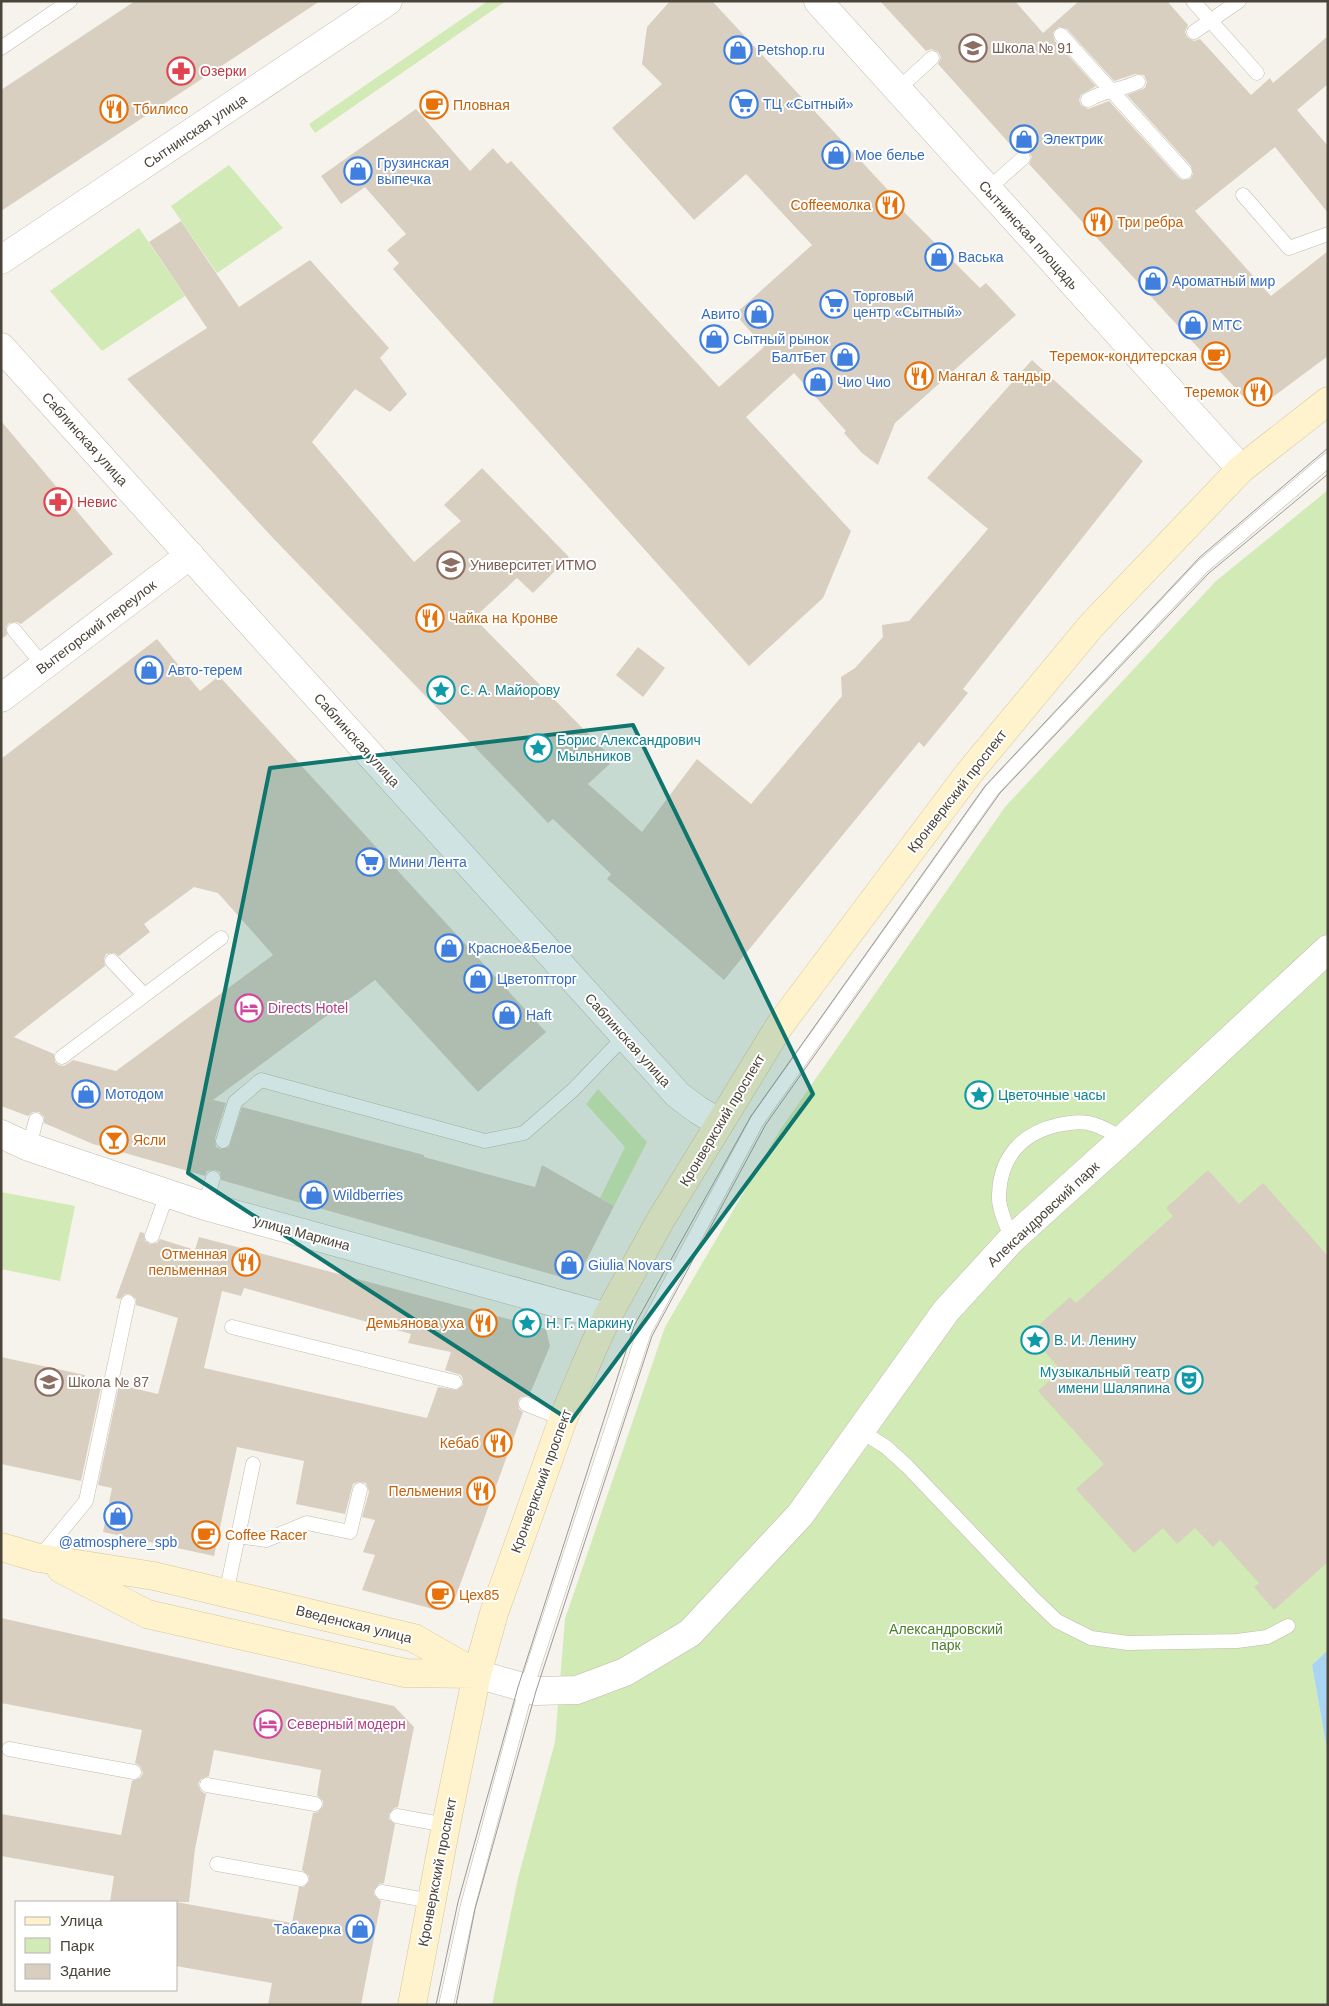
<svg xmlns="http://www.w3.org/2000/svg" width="1329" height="2006" font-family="Arial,sans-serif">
  <rect width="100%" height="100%" fill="#f6f3ec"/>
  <path fill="#d2eab5" d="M488,1H506L315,133L309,124Z
    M229,165L283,228L217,273L171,206Z
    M139,228L185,296L102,351L50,291Z
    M1328,490V1650L1312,1665L1328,1755V2005H492L518,1878L555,1742L565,1619L665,1327L780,1130L1005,807L1216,581Z
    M598,1089L647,1142L614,1206L600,1198L625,1147L586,1104Z
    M1,1192L75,1206L60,1281L1,1269Z"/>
  <path fill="#a9d4f2" d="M1328,1650V1755L1312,1665Z"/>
  <path fill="#d8cfc1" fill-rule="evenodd" d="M135,1H320L1,211V90Z
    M670,1H712L901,204L899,207L980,288L986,283L1016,315L895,423L878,465L862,453L844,433L846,431L794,373L746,417L851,531L823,598L749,666L393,269L399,263L387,250L406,234L365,187L341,204L321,176L416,109L470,171L493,148L507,164L511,161L719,387L764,347L735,314L812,245L746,174L694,220L612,128L662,84L642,64L647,27Z
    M880,1H1015L1043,33L1079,1H1167L1188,25L1185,32L1187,37L1194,41L1200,39L1251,95L1270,78L1273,83L1328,36V84L1297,110L1328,146V213L1275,147L1195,211L1271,296L1328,251V356L1266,402L1249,403L1029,164L1032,157L1029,152L1022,149L1017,152L938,64L941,57L938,52L931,49L926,51ZM1059,27L1067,29L1114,81L1135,74L1144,75L1147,82L1145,88L1127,95L1191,166L1193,174L1190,179L1183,180L1179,178L1109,101L1088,109L1081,105L1079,100L1081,95L1096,86L1054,40L1053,32Z
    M181,221L239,307L310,260L389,348L380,358L407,394L390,412L355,389L312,442L414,562L461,521L444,505L482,468L569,557L533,593L517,578L474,618L614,760L588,784L642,832L697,759L751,804L842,696L841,677L855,668L883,637L882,625L909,621L988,529L927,478L1032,360L1143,461L963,689L968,693L924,747L919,742L724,980L607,879L611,874L553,819L548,823L272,537L127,379L207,328L149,242Z
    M1,421L113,554L21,624L17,622L9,623L6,627L7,635L1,639Z
    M157,639L200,691L219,676L546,1032L478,1092L375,980L213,1100L226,1103L215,1138L216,1147L221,1149L229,1147L242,1107L424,1155V1157L535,1187L542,1165L614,1206L580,1273L568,1279L221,1180L220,1172L215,1170L207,1171L205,1176L125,1153L93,1144L44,1123V1117L39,1112H33L28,1116L1,1106V759ZM194,887L218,893L273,955L116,1071L73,1060L64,1066L59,1065L55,1062L54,1054L14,1037L105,966L104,959L106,954L114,953L119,956L150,932L144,924Z
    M638,647L665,668L643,697L616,675Z
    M1208,1170L1239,1204L1263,1183L1328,1256V1562L1274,1610L1254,1587L1259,1583L1220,1540L1213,1547L1195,1528L1177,1544L1163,1528L1134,1553L1076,1489L1104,1464L1038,1391L1061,1370L1029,1334L1070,1297L1076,1303L1173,1216L1166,1208Z
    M140,1232L144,1233L145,1241L150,1244L157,1243L160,1239L195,1250L199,1237L546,1329L550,1346L529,1396L521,1397L518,1401L519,1409L523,1412L453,1604L437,1610L362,1590L375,1555L363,1552L375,1520L362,1517L369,1492L366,1483L358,1482L353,1484L345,1514L296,1504L304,1461L237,1447L214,1556L103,1532L112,1488L98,1485L119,1385L158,1394L178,1318L136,1305V1299L130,1294H125L120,1299L116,1298ZM244,1288L411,1334L408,1343L451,1352L445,1370L461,1375L463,1379V1385L457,1390L438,1387L427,1418L204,1368L222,1291L241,1296Z
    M1,1357L85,1375L84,1378L102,1382L81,1481L1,1464Z
    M1,1618L394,1706L414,1727L398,1807L394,1808L389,1814V1819L395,1824L384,1883L379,1884L374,1890V1895L381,1901L361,2005H268L272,1983L176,1966V1902H110L114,1876L1,1856V1814L121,1835L132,1781L140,1778L143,1773L140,1766L135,1763L142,1730L1,1703ZM214,1750L321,1770L317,1795L323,1801V1806L318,1812L313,1813L302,1870L309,1876V1881L304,1887H299L292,1923L176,1902H189L195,1849L206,1794L201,1791L198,1784L201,1779L209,1776Z"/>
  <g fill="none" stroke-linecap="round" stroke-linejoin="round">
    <g stroke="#c2bbae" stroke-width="15">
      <path id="lane" d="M1193,1L1257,73
        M1194,32L1239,1
        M1061,35L1185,172
        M1,48L70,1
        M898,89L932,58
        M1088,100C1104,90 1122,90 1138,82
        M988,189L1023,158
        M1243,195L1289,248L1328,234
        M14,630L44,666
        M112,961L144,995
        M62,1057L221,938
        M223,1141L235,1102L261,1080L485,1141L524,1133L573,1090L625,1036
        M29,1147L36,1120
        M205,1206L213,1178
        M152,1236L167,1194
        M1012,1239C1007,1226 998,1209 999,1195C1000,1157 1022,1133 1058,1125C1067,1123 1079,1121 1088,1123C1101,1125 1112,1133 1123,1139
        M232,1327L455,1382
        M526,1404L563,1419
        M861,1431L886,1447L907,1466L1033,1598L1057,1621L1091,1638L1128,1643L1237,1641L1267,1637L1288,1626
        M238,1536L266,1540L307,1523L350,1532L360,1490
        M39,1558L86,1501L128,1302
        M226,1594L253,1464
        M9,1749L134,1772
        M207,1785L315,1804
        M397,1816L446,1825
        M217,1864L301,1879
        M382,1892L431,1901
        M446,2005L468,1905L526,1689L644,1332L757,1121L992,790L1202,567L1328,460"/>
    </g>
    <g stroke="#c2bbae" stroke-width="29">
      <path id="street" d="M818,1L1241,469
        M1,260L388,1
        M1,347L678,1095L698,1110L720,1123
        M1,698L190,555
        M1,1134L29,1147L205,1206L607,1317
        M477,1674L536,1691L577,1690L625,1672L690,1633L800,1515L946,1311L1012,1239L1123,1139L1328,949"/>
    </g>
    <g stroke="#d6c79b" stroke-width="29">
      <path id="secondary" d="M1,1547L39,1558L154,1576L414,1638L477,1674
        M61,1569L147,1614L405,1673L475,1674
        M412,2005L446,1825L477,1674L494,1613L563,1419L586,1364L607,1317L660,1221L780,1025L969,773L1091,626L1241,469L1328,401"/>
    </g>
    <use href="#lane" stroke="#fff" stroke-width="14"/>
    <use href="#street" stroke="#fff" stroke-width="28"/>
    <use href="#secondary" stroke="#fff3cd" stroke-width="28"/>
    <path stroke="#9a9a9a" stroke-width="1" d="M436,2005L458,1902L518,1687L634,1326L751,1116L985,786L1200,557L1328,448
      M456,2005L475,1909L536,1691L652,1336L766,1124L1000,793L1209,573L1328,474"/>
  </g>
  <path fill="#0f766e" fill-opacity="0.2" stroke="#0f766e" stroke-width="4" stroke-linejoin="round" d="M633,725L813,1094L571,1421L188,1173L270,768Z"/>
  <defs>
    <g id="school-ring" transform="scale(1.4375)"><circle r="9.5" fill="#fff" stroke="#8d6e63" stroke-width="1.5"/><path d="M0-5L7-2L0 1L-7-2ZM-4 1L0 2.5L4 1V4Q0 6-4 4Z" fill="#8d6e63"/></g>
    <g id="shop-ring" transform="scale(1.4375)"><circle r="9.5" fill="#fff" stroke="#3f7fe0" stroke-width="1.5"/><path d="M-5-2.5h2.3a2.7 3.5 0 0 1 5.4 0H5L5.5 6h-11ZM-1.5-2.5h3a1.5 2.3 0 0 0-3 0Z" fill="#3f7fe0"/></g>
    <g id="pharmacy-ring" transform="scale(1.4375)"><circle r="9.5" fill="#fff" stroke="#e0444e" stroke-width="1.5"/><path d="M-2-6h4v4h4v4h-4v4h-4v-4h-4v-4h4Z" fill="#e0444e"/></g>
    <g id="supermarket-ring" transform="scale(1.4375)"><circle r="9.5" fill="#fff" stroke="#3f7fe0" stroke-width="1.5"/><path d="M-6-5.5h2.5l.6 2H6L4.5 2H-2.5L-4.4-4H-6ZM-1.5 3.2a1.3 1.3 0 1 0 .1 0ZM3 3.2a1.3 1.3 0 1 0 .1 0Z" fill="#3f7fe0"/></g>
    <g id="cafe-ring" transform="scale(1.4375)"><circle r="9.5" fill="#fff" stroke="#e8710a" stroke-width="1.5"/><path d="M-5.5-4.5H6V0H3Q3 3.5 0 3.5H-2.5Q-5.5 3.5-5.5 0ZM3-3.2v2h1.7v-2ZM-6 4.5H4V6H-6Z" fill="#e8710a"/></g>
    <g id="restaurant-ring" transform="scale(1.4375)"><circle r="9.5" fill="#fff" stroke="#e8710a" stroke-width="1.5"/><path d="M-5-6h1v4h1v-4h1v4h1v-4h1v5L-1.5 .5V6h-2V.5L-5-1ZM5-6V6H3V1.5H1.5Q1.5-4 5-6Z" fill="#e8710a"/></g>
    <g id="university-ring" transform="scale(1.4375)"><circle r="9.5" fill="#fff" stroke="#8d6e63" stroke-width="1.5"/><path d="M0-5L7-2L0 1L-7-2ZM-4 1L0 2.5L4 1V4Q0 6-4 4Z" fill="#8d6e63"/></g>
    <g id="sight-ring" transform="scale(1.4375)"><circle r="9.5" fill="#fff" stroke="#0f9aa8" stroke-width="1.5"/><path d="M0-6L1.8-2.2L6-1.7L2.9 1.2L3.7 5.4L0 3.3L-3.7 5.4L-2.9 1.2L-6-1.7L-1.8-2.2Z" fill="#0f9aa8"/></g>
    <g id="hotel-ring" transform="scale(1.4375)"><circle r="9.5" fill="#fff" stroke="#d1479c" stroke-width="1.5"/><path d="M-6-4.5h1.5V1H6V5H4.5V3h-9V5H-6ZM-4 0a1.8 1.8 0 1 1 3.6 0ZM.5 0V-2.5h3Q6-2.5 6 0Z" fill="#d1479c"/></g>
    <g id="bar-ring" transform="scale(1.4375)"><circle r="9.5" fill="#fff" stroke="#e8710a" stroke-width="1.5"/><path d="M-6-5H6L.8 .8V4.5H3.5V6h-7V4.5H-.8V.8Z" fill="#e8710a"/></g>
    <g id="theatre-ring" transform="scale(1.4375)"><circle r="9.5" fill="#fff" stroke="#0f9aa8" stroke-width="1.5"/><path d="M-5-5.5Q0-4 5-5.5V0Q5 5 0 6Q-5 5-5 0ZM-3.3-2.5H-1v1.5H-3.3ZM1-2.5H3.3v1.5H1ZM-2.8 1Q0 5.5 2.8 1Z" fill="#0f9aa8"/></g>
  </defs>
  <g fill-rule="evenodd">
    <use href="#school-ring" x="973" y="48"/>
    <use href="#shop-ring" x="738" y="50"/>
    <use href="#pharmacy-ring" x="181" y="71"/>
    <use href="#supermarket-ring" x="744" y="104"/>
    <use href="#cafe-ring" x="434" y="105"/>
    <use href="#restaurant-ring" x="114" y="109"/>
    <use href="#shop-ring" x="1024" y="139"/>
    <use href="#shop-ring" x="836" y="155"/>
    <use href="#shop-ring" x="358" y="171"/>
    <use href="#restaurant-ring" x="890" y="205"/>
    <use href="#restaurant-ring" x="1098" y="222"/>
    <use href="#shop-ring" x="939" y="257"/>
    <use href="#shop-ring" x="1153" y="281"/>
    <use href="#supermarket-ring" x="834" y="304"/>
    <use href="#shop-ring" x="759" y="314"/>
    <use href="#shop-ring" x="1193" y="325"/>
    <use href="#shop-ring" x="714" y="339"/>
    <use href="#cafe-ring" x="1216" y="356"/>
    <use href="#shop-ring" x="845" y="357"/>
    <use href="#restaurant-ring" x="919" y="376"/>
    <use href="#shop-ring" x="818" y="382"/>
    <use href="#restaurant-ring" x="1258" y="392"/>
    <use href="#pharmacy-ring" x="58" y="502"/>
    <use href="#university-ring" x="451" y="565"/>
    <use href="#restaurant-ring" x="430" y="618"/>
    <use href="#shop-ring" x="149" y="670"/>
    <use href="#sight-ring" x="441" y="690"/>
    <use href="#sight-ring" x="538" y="748"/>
    <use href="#supermarket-ring" x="370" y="862"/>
    <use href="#shop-ring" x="449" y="948"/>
    <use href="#shop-ring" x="478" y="979"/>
    <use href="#hotel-ring" x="249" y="1008"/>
    <use href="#shop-ring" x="507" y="1015"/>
    <use href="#shop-ring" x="86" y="1094"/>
    <use href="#sight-ring" x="979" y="1095"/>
    <use href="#bar-ring" x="114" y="1140"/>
    <use href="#shop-ring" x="314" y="1195"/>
    <use href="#restaurant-ring" x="246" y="1262"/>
    <use href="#shop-ring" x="569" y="1265"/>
    <use href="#restaurant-ring" x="483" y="1323"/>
    <use href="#sight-ring" x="527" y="1323"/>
    <use href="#sight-ring" x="1035" y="1340"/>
    <use href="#theatre-ring" x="1189" y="1380"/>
    <use href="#school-ring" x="49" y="1382"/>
    <use href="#restaurant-ring" x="498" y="1443"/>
    <use href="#restaurant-ring" x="481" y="1491"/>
    <use href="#shop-ring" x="118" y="1516"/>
    <use href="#cafe-ring" x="206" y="1535"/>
    <use href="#cafe-ring" x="440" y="1595"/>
    <use href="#hotel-ring" x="268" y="1724"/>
    <use href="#shop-ring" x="360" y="1929"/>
  </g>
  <g text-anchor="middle" stroke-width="4" stroke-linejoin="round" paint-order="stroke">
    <g font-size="14" fill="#785e54" stroke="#fff" text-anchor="start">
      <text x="992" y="53">Школа № 91</text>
      <text x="470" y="570">Университет ИТМО</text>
      <text x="68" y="1387">Школа № 87</text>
    </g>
    <g font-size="14" fill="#366cbe" stroke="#fff" text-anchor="start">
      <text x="757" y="55">Petshop.ru</text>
      <text x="763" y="109">ТЦ «Сытный»</text>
      <text x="1043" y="144">Электрик</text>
      <text x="855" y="160">Мое белье</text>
      <text x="377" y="168">Грузинская<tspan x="377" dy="16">выпечка</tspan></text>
      <text x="958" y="262">Васька</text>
      <text x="1172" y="286">Ароматный мир</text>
      <text x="853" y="301">Торговый<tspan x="853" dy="16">центр «Сытный»</tspan></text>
      <text x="740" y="319" text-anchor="end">Авито</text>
      <text x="1212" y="330">МТС</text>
      <text x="733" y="344">Сытный рынок</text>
      <text x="826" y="362" text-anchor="end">БалтБет</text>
      <text x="837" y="387">Чио Чио</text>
      <text x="168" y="675">Авто-терем</text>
      <text x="389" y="867">Мини Лента</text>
      <text x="468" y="953">Красное&amp;Белое</text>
      <text x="497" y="984">Цветоптторг</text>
      <text x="526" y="1020">Haft</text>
      <text x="105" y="1099">Мотодом</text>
      <text x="333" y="1200">Wildberries</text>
      <text x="588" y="1270">Giulia Novars</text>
      <text x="118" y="1547" text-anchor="middle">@atmosphere_spb</text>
      <text x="341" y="1934" text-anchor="end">Табакерка</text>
    </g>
    <g font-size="14" fill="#be3a42" stroke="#fff" text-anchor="start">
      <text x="200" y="76">Озерки</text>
      <text x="77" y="507">Невис</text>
    </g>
    <g font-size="14" fill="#c56008" stroke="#fff" text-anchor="start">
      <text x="453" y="110">Пловная</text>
      <text x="133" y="114">Тбилисо</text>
      <text x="871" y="210" text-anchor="end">Coffeeмолка</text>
      <text x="1117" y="227">Три ребра</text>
      <text x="1197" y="361" text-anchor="end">Теремок-кондитерская</text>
      <text x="938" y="381">Мангал &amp; тандыр</text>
      <text x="1239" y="397" text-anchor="end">Теремок</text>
      <text x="449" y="623">Чайка на Кронве</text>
      <text x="133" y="1145">Ясли</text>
      <text x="227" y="1259" text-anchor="end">Отменная<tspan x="227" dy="16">пельменная</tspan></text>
      <text x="464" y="1328" text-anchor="end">Демьянова уха</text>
      <text x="479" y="1448" text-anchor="end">Кебаб</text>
      <text x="462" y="1496" text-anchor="end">Пельмения</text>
      <text x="225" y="1540">Coffee Racer</text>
      <text x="459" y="1600">Цех85</text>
    </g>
    <g font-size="14" fill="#4b4439" stroke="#fff">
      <text transform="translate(195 131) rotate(-34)" y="5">Сытнинская улица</text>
      <text transform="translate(1029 235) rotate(48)" y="5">Сытнинская площадь</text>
      <text transform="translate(85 439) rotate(48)" y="5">Саблинская улица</text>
      <text transform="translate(96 627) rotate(-37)" y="5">Вытегорский переулок</text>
      <text transform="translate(357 740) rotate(48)" y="5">Саблинская улица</text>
      <text transform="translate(957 791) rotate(-52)" y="5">Кронверкский проспект</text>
      <text transform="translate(628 1040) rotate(48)" y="5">Саблинская улица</text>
      <text transform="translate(722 1120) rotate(-59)" y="5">Кронверкский проспект</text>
      <text transform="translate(1043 1214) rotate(-43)" y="5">Александровский парк</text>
      <text transform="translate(302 1233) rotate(15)" y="5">улица Маркина</text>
      <text transform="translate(541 1481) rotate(-70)" y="5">Кронверкский проспект</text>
      <text transform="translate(354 1624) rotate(14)" y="5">Введенская улица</text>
      <text transform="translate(437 1872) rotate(-79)" y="5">Кронверкский проспект</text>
    </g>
    <g font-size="14" fill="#0d838f" stroke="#fff" text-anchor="start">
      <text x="460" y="695">С. А. Майорову</text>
      <text x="557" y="745">Борис Александрович<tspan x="557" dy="16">Мыльников</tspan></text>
      <text x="998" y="1100">Цветочные часы</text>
      <text x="546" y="1328">Н. Г. Маркину</text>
      <text x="1054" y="1345">В. И. Ленину</text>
      <text x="1170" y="1377" text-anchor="end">Музыкальный театр<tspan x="1170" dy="16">имени Шаляпина</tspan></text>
    </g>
    <g font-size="14" fill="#b23c85" stroke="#fff" text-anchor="start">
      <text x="268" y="1013">Directs Hotel</text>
      <text x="287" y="1729">Северный модерн</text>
    </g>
    <g font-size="14" fill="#4a7f2a" stroke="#fff">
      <text x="946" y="1634">Александровский<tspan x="946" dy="16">парк</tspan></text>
    </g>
  </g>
  <rect width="1329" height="2006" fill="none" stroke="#4b4439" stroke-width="5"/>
  <rect x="15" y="1901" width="162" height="90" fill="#ffffff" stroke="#b7b4b0"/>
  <rect x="25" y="1917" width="25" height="8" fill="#fff3cd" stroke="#b7b4b0"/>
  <text x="60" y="1926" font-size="15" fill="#4b4439">Улица</text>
  <rect x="25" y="1938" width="25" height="15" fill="#d2eab5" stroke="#b7b4b0"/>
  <text x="60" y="1951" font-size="15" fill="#4b4439">Парк</text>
  <rect x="25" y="1964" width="25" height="15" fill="#d8cfc1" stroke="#b7b4b0"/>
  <text x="60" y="1976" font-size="15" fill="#4b4439">Здание</text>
</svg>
